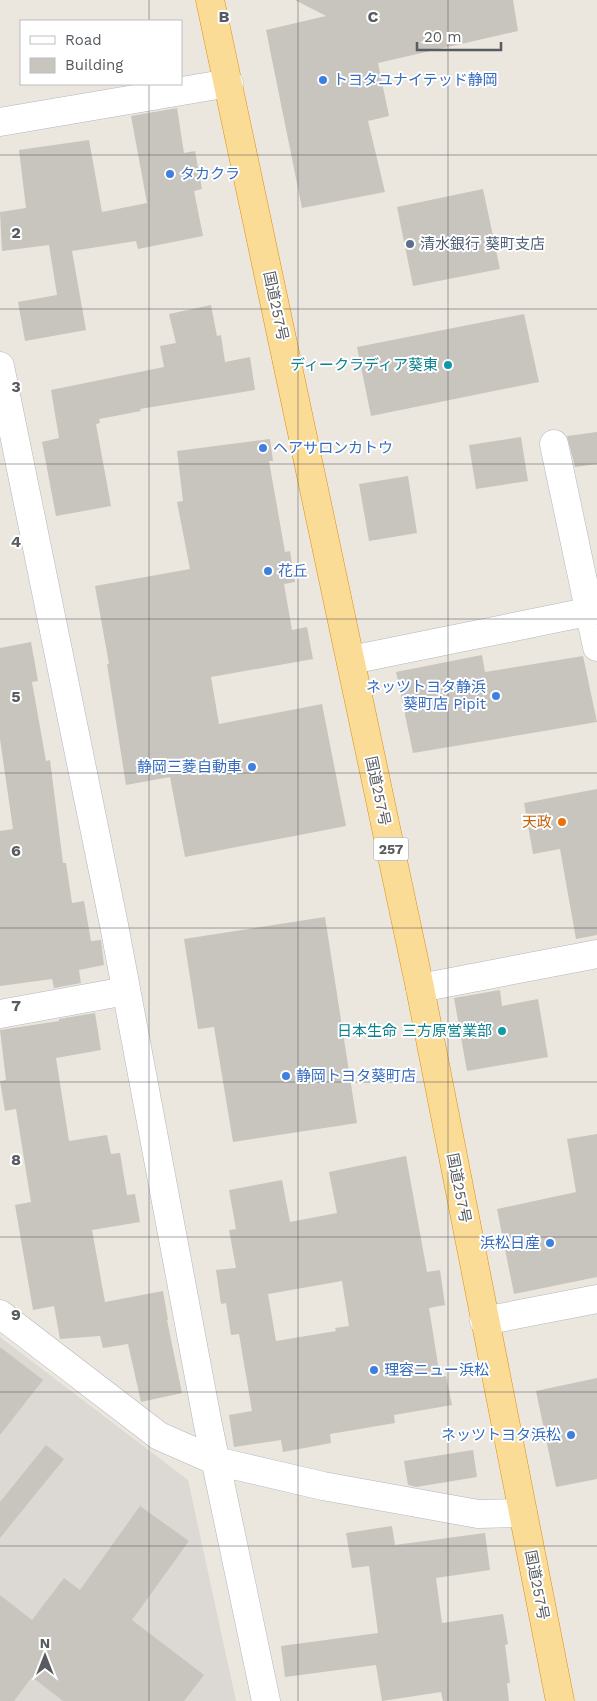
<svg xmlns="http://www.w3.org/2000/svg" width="597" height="1701" font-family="'Work Sans','Noto Sans JP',sans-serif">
  <rect width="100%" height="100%" fill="#ebe7df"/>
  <path fill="#dcd9d4" d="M0,1337L188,1480L236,1701H0Z"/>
  <path fill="#c8c4be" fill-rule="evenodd" d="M295,0H513L518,31L378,63L389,116L368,121L385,192L302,208L266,30L326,16Z
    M177,108L184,153L195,151L202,189L194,191L203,236L138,249L136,241L72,251L86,330L25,341L18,302L57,295L49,245L2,251L0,212L26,208L19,150L89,140L102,212L147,203L131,116Z
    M483,189L500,269L413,286L397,207Z
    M211,305L217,336L221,335L225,362L250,357L255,390L140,409L141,411L99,419L100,423L96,424L111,506L56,516L42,442L59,438L51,390L164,367L160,346L176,343L169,314Z
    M524,314L539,382L371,416L357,347Z
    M597,432V464L575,467L567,436Z
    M521,437L528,481L476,489L469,445Z
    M270,439L273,461H269L285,552L290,551L295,582L284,584L292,630L307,627L313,659L211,677L219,724L322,704L346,826L185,857L170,777L126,785L107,664H109L95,586L190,569L177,502L183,501L177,451Z
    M408,476L417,533L369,541L359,484Z
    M31,642L38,681L32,682L46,761L50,760L63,863H66L72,903L84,901L91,941L101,940L104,965L79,970L81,983L54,988L52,979L0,986V831L13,829L0,739V648Z
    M482,655L485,672L583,656L597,722L413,753L396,672Z
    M597,789V935L576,939L560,849L533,854L524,803Z
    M325,917L357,1123L233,1142L214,1027L198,1029L184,939Z
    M500,990L502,1006L538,999L548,1057L467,1071L454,998Z
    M95,1013L101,1050L56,1058L69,1141L107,1135L111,1154L120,1153L127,1195L135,1194L140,1222L92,1230L105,1302L163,1291L168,1320H167L182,1393L141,1402L128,1344L103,1348L100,1336L60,1339L54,1306L33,1310L15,1205L31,1202L16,1109L5,1111L0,1081L6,1080L0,1030L59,1021V1019Z
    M597,1134V1277L514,1294L497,1209L576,1192L567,1139Z
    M406,1156L427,1272L440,1270L445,1305L429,1308L440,1377L446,1376L452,1405L394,1415L395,1423L330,1434L331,1443L283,1452L281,1440L234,1447L229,1415L252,1411L239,1334L231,1335L226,1303L221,1304L216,1270L236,1268L229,1230L236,1229L229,1190L282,1180L290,1222L337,1213L329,1172ZM342,1281L349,1326L335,1328L336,1331L276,1341L268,1294Z
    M0,1347L43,1380L0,1435Z
    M597,1378V1479L556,1487L536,1391Z
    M46,1445L64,1459L0,1538V1502Z
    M473,1450L477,1477L416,1487L408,1485L404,1461Z
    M140,1506L189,1541L132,1620L204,1675L184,1701H63L32,1677L14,1701H0V1595L32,1620L64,1578L80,1590Z
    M392,1526L395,1545L485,1533L490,1570L436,1578L442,1623L503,1614L508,1644L505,1645L510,1683H507L509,1701H443L441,1692L382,1701L376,1665L285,1677L281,1646L378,1633L369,1566L352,1568L346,1533Z"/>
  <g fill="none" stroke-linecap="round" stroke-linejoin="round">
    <g stroke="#b2b6ba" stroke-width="29">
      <path id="minor" d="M554,444L597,647
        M351,660L597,610
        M420,988L597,954
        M0,1014L126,991
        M484,1321L597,1299"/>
    </g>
    <g stroke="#b2b6ba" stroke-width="29">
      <path id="tertiary" d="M0,122L229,83
        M0,366L114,925L208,1425L266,1701
        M0,1314L159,1436L216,1461L323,1486L478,1514L523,1513"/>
    </g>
    <g stroke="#e18d09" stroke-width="29">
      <path id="trunk" d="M210,0L420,988L560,1701"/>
    </g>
    <use href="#minor" stroke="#fff" stroke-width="28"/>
    <use href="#tertiary" stroke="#fff" stroke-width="28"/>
    <use href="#trunk" stroke="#fadc96" stroke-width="28"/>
  </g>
  <path fill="none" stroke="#585c60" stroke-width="1" stroke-opacity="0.55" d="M149,0V21M298,0V1701M448,0V1701M149,84V1701M0,155H597M0,309H597M0,464H597M0,619H597M0,773H597M0,928H597M0,1082H597M0,1237H597M0,1392H597M0,1546H597"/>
  <g fill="#3f7fe0" stroke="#fff" stroke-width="2">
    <circle cx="323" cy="80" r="5"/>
    <circle cx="170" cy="174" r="5"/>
    <circle cx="263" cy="448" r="5"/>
    <circle cx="268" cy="571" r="5"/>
    <circle cx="496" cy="696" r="5"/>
    <circle cx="252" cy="767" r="5"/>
    <circle cx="286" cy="1076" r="5"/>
    <circle cx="550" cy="1243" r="5"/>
    <circle cx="374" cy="1370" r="5"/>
    <circle cx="571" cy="1435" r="5"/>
  </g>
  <circle fill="#5c6f8a" stroke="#fff" stroke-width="2" cx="410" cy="244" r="5"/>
  <g fill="#0f9aa8" stroke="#fff" stroke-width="2">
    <circle cx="448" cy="365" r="5"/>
    <circle cx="502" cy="1031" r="5"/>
  </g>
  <circle fill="#e8710a" stroke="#fff" stroke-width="2" cx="562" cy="822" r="5"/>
  <g text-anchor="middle" stroke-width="4" stroke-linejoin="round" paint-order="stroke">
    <rect fill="#fff" stroke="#8a8d90" stroke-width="1" x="373.5" y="837.5" width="35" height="23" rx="4"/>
    <g font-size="14" font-weight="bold" fill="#585c60">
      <text x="391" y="854">257</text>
    </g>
    <g font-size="15" fill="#366cbe" stroke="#fff" text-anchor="start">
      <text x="333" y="85">トヨタユナイテッド静岡</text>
      <text x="180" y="179">タカクラ</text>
      <text x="273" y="453">ヘアサロンカトウ</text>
      <text x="278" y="576">花丘</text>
      <text x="486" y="692" text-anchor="end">ネッツトヨタ静浜<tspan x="486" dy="17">葵町店 Pipit</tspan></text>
      <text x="242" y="772" text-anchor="end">静岡三菱自動車</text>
      <text x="296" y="1081">静岡トヨタ葵町店</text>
      <text x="540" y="1248" text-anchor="end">浜松日産</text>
      <text x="384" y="1375">理容ニュー浜松</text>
      <text x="561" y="1440" text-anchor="end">ネッツトヨタ浜松</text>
    </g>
    <g font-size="15" fill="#4e5e75" stroke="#fff" text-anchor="start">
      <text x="420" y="249">清水銀行 葵町支店</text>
    </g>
    <g font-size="15" fill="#585c60" stroke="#fff">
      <text transform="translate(276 306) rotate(78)" y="5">国道257号</text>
      <text transform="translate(378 791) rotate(78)" y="5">国道257号</text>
      <text transform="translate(459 1188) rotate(79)" y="5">国道257号</text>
      <text transform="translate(537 1585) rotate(79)" y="5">国道257号</text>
    </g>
    <g font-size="15" fill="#0d838f" stroke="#fff" text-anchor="end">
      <text x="438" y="370">ディークラディア葵東</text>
      <text x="492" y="1036">日本生命 三方原営業部</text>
    </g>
    <g font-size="15" fill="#c56008" stroke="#fff" text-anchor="end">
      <text x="552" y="827">天政</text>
    </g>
  </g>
  <g font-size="16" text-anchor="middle" font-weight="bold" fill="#585c60" stroke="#fff" stroke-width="4" stroke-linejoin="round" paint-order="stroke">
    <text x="224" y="22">B</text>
    <text x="373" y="22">C</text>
    <text x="16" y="238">2</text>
    <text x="16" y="392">3</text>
    <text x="16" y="547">4</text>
    <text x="16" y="702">5</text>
    <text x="16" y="856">6</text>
    <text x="16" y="1011">7</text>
    <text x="16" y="1165">8</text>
    <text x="16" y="1320">9</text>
  </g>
  <rect x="20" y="20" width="162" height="65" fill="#ffffff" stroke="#bcbebf"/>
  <rect x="30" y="36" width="25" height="8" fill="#ffffff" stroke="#bcbebf"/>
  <text x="65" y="45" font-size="15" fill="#585c60">Road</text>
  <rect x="30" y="58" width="25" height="15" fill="#c8c4be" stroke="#bcbebf"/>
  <text x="65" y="70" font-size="15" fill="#585c60">Building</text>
  <g transform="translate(45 1656)" stroke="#ffffff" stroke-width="4" paint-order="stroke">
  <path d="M0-4L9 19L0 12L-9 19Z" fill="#585c60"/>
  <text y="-8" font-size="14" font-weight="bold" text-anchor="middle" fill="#585c60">N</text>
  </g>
  <path d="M417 42v8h84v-8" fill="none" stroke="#585c60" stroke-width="2.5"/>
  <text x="424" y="42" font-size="15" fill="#585c60" stroke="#ffffff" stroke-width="4" paint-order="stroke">20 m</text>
</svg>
